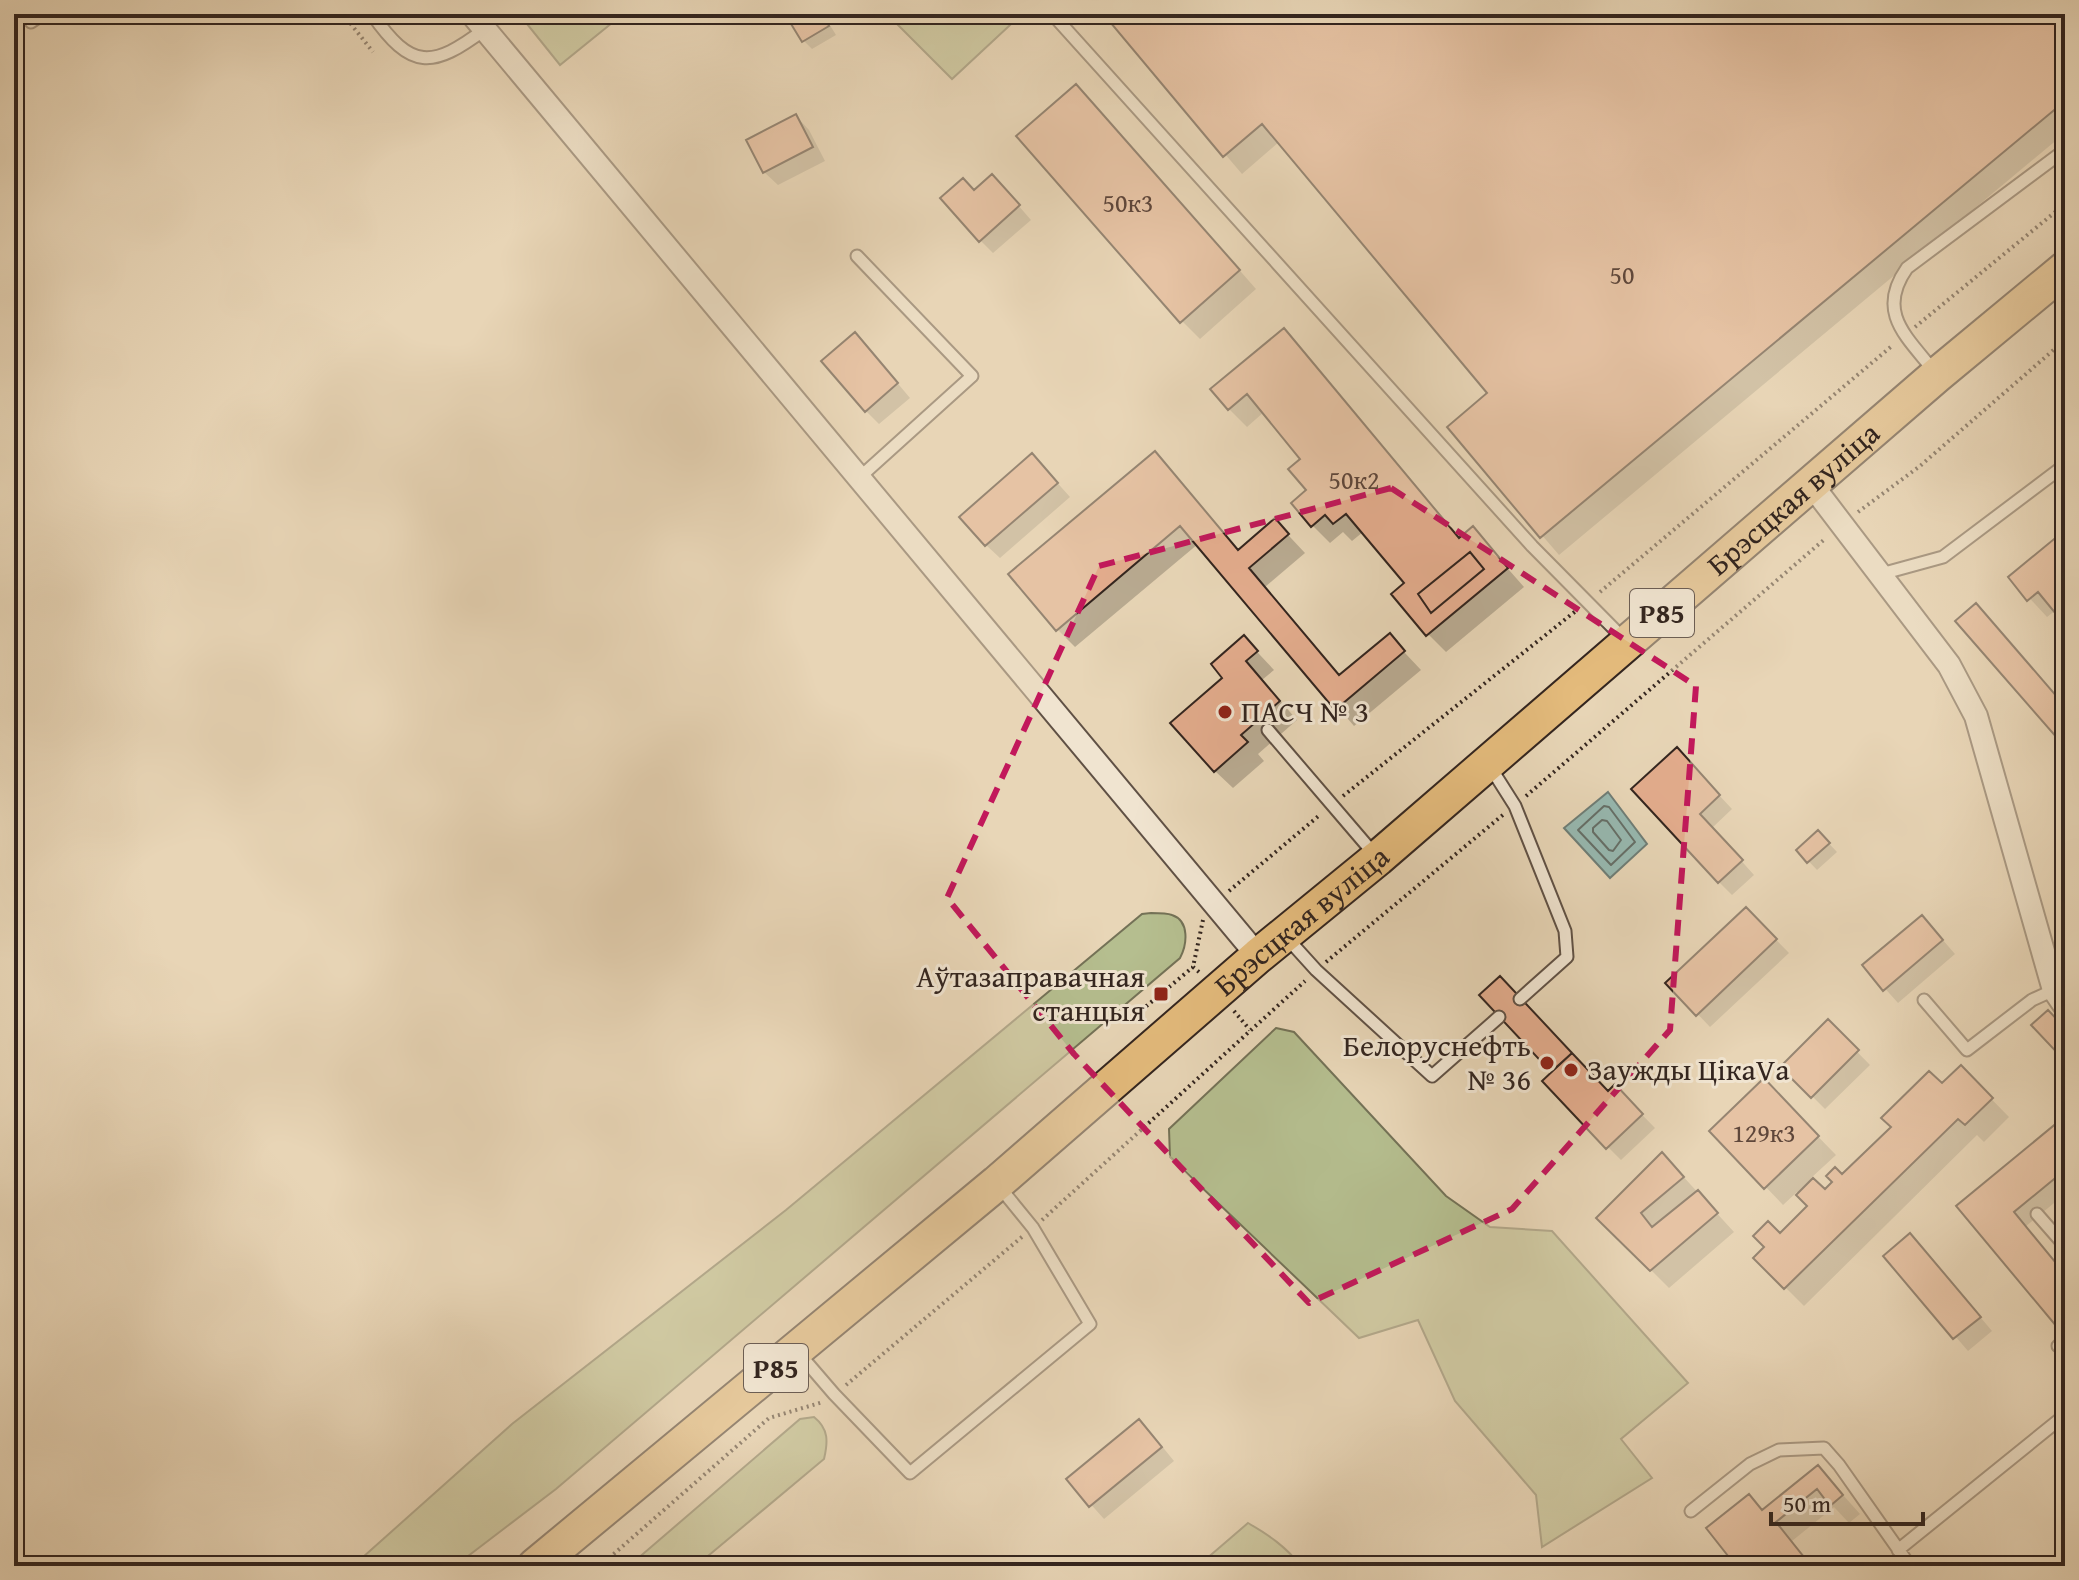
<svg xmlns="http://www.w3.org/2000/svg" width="2079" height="1580" font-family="'Gentium Book Plus',serif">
  <rect width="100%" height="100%" fill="#e8d6b7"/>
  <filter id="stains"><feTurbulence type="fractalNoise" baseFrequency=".0025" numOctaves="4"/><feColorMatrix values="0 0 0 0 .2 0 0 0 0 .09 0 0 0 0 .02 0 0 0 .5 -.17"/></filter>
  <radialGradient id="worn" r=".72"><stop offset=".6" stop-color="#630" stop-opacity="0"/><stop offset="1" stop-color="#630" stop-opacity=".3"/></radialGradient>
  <path fill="#b5be8f" stroke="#747257" stroke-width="2" d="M519,14H623L560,65Z
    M887,14H1022L952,79Z
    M1151,913C1158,913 1167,913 1172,915C1190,921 1187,945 1180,958L556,1489L455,1566H353L512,1424L786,1210L1142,914Z
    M1276,1028L1294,1032L1446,1196L1490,1227L1552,1231L1688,1383L1621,1439L1652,1478L1542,1547L1536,1495L1455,1401L1418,1320L1359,1338L1170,1157L1169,1129Z
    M814,1417C829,1429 828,1442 824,1459L696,1566H629L800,1419Z
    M1248,1523C1269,1535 1286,1547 1301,1566H1198Z"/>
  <path fill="#97b9b1" stroke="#6f7e77" stroke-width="2" d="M1608,792L1647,844L1610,878L1564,828Z"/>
  <path fill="#0003" d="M823,14L836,35L812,49L804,41L788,15Z
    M1111,14H2065V133L1559,555L1449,427L1490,393L1279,142L1242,174L1108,17Z
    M1094,104L1256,289L1200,339L1182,321Z
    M796,116L809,130L825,161L778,185L764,172Z
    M1005,190L1031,220L993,253L980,240L974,192Z
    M1284,330L1301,348L1461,539L1473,529L1524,587L1446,652L1428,634L1407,583L1363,532L1352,541L1343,532L1330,543L1312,525L1303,459L1264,412L1247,427L1229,409Z
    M868,348L910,398L879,424L866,411Z
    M1045,469L1070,497L1000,558L986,545Z
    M1172,472L1239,551L1275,521L1305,553L1265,587L1341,677L1389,636L1421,670L1354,726L1198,544L1075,647L1057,629Z
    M2065,533V622L2056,610L2047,617L2010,577Z
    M1244,638L1274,670L1262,680L1297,720L1258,754L1264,761L1233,788L1215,771Z
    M1677,750L1732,809L1712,828L1754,875L1732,895L1719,882Z
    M1818,832L1837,852L1817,870L1798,850Z
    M1746,909L1789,953L1710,1027L1668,983Z
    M1935,931L1955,954L1898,1003L1865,966Z
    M1499,979L1608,1094L1615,1087L1655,1128L1621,1160L1608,1147L1554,1072L1482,996Z
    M1828,1022L1870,1065L1825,1109L1783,1067Z
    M1961,1068L2009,1117L1984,1142L1977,1135L1804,1306L1756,1258L1810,1206L1797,1192L1783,1205L1712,1131L1764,1081L1836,1155L1811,1178L1825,1192Z
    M2065,1132V1194L2025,1227L2065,1275V1333L1959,1206Z
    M1680,1173L1734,1232L1669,1288L1599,1218Z
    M1923,1249L1992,1331L1968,1351L1886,1256Z
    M1152,1434L1174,1461L1104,1519L1069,1480Z
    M1818,1467L1860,1514L1849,1523L1834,1507L1792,1541L1813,1566H1739L1749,1496L1763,1511Z"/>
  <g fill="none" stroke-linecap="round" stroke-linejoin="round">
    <path stroke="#656f68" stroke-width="2" d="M1604,806L1609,807L1635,842L1611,865L1578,830Z
      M1602,820L1607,821L1621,840L1613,851L1609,850L1593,832V828Z"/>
  </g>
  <path fill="#e4ad8e" stroke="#33251f" stroke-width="2" d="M785,14H822L829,26L802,42Z
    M1108,14H2065V101L1540,538L1447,427L1487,393L1262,124L1223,157L1105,16Z
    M1076,84L1240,270L1180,323L1016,136Z
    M796,114L813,147L763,173L746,140Z
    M992,174L1020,205L979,242L940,198L963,178L974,190Z
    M1284,328L1459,538L1473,526L1508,568L1426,636L1391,594L1404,583L1346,514L1333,524L1325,515L1311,527L1291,503L1306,490L1288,469L1300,459L1247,394L1228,410L1210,389Z
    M855,332L898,383L865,412L821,361Z
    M1155,451L1238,550L1275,518L1289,534L1249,568L1339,675L1390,633L1405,651L1335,710L1180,526L1056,631L1008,574Z
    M1032,453L1058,483L985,546L959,517Z
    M2065,530V625L2038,592L2027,601L2008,577Z
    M1470,552L1484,569L1431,613L1418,594Z
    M1976,603L2065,706V747L1955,621Z
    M1244,635L1258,651L1246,661L1280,701L1241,735L1248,742L1214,772L1170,723L1222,678L1211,664Z
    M1677,747L1720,795L1700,814L1743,860L1718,883L1631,789Z
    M1818,830L1830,843L1807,863L1796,850Z
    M1746,907L1777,939L1696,1016L1665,983Z
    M1922,915L1943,940L1883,991L1862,965Z
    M1500,976L1572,1053L1551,1072L1479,995Z
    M2048,1010L2065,1028L2063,1059L2031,1025Z
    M1828,1019L1859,1050L1811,1098L1780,1067Z
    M1572,1053L1608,1091L1615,1084L1643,1114L1606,1149L1542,1081Z
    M1961,1065L1993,1098L1965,1125L1958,1119L1784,1289L1753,1258L1764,1247L1753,1236L1768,1221L1780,1233L1807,1206L1796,1195L1813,1178L1825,1189L1832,1182L1826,1176L1835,1167L1842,1174L1891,1127L1881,1118L1929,1071L1942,1083Z
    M1764,1078L1819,1136L1764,1189L1709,1131Z
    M2058,1122L2065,1130V1170L2014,1212L2065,1274V1320L2057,1327L1956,1206Z
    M1662,1152L1684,1177L1641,1213L1652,1227L1698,1190L1718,1213L1650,1271L1596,1218Z
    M1910,1233L1981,1317L1953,1339L1883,1256Z
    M1139,1419L1162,1447L1089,1507L1066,1479Z
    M1818,1465L1843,1495L1830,1506L1817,1489L1776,1522L1811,1566H1736L1706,1528L1749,1494L1762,1510Z"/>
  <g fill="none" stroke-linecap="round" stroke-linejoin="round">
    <g stroke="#605145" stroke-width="15">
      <path id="lane" d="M25,14L31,22L43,14
        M372,14C411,70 432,69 485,29
        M1059,14L1055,17L1532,546L1624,639
        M857,256L972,376L859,478
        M1934,371C1906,336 1876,312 1907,268L2065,150
        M1881,574L1943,557L2065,465
        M1268,730L1375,855
        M1489,765L1515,806L1565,931L1567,957L1520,999
        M1287,938L1316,970L1432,1076L1499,1017
        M1924,1000L1967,1050L2032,1000L2054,990
        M2037,1214L2065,1246
        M2058,1346L2065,1340
        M797,1351L834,1394L910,1473L1090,1324L1033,1228L998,1185
        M1691,1511L1750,1464L1779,1450L1824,1448L1839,1465L1910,1566
        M1898,1550L2065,1415"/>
    </g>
    <g stroke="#605145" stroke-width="26">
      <path id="street" d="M472,14L1258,956
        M1811,484L1949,665L1976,716L2054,990L2065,1006"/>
    </g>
    <g stroke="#33251f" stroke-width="38">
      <g id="primary">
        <path id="s1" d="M535,1566L997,1183L1258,956L1378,858L1937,375L2065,269"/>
      </g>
    </g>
    <path stroke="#33251f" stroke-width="4" stroke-dasharray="2 4" stroke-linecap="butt" d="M343,14L373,52
      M1915,327L2065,204
      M1858,512L1920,466L2065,340
      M1600,592L1893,345
      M1343,796L1577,610
      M1526,796L1826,538
      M1229,891L1321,814
      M1326,962L1504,814
      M1199,972L1193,967L1203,920
      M1234,1011L1250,1030
      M1137,1014L1193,967
      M1042,1220L1305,981
      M846,1385L1023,1236
      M600,1566L769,1418L823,1402"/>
    <use href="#lane" stroke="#f0e4d0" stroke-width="11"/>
    <use href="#street" stroke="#f0e4d0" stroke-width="22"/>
    <use href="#primary" stroke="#e4bb7c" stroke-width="34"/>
  </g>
  <path d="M0 0H2079V1580H0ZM1391,488L1696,686L1670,1030L1512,1209L1309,1303L1074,1054L947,898L1099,566Z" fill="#e8d6b7" fill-opacity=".55" fill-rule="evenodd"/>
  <path fill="none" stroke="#c2185b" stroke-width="6" stroke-dasharray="16 10" stroke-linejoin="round" d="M1391,488L1696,686L1670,1030L1512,1209L1309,1303L1074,1054L947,898L1099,566Z"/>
  <g fill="#8f2418" stroke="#f0e4d0" stroke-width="3">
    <circle cx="1225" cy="712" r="8"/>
    <rect x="1153" y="986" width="16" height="16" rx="4"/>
    <circle cx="1547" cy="1063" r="8"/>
    <circle cx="1571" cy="1070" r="8"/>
  </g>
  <g text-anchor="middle" stroke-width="6" stroke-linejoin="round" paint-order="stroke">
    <g font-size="26" fill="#5f473b">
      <text x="1128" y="212">50к3</text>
      <text x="1622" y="284">50</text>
      <text x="1354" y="489">50к2</text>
      <text x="1764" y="1142">129к3</text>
    </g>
    <g fill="#f0e4d0" stroke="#6c5e54" stroke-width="2">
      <rect x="1630" y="589" width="64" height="48" rx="6"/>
      <rect x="744" y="1344" width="64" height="48" rx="6"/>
    </g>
    <g font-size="28" font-weight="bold" fill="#33251f">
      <text x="1662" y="623">Р85</text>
      <text x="776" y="1378">Р85</text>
    </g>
    <g font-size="30" fill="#33251f" stroke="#f0e4d0">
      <text dy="10" stroke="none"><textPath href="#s1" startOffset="1650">Брэсцкая вуліца</textPath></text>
      <text dy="10" stroke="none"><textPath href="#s1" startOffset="1002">Брэсцкая вуліца</textPath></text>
    </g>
    <g font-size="30" fill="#33251f" stroke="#f0e4d0" text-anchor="start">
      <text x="1241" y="722">ПАСЧ № 3</text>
      <text x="1145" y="987" text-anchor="end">Аўтазаправачная<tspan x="1145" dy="34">станцыя</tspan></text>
      <text x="1531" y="1056" text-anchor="end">Белоруснефть<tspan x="1531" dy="34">№ 36</tspan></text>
      <text x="1587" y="1080">Заужды ЦікаVа</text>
    </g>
  </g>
  <rect width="2079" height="1580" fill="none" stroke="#e8d6b7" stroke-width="48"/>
  <rect x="16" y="16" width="2047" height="1548" fill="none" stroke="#33251f" stroke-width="4"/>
  <rect x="24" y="24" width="2031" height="1532" fill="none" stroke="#33251f" stroke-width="2"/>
  <path d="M1771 1512v12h152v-12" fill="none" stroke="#33251f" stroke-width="4"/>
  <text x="1783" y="1512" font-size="24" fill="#33251f" stroke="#f0e4d0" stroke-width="6" paint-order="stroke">50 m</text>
  <rect width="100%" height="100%" filter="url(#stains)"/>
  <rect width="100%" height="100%" fill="url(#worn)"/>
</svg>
